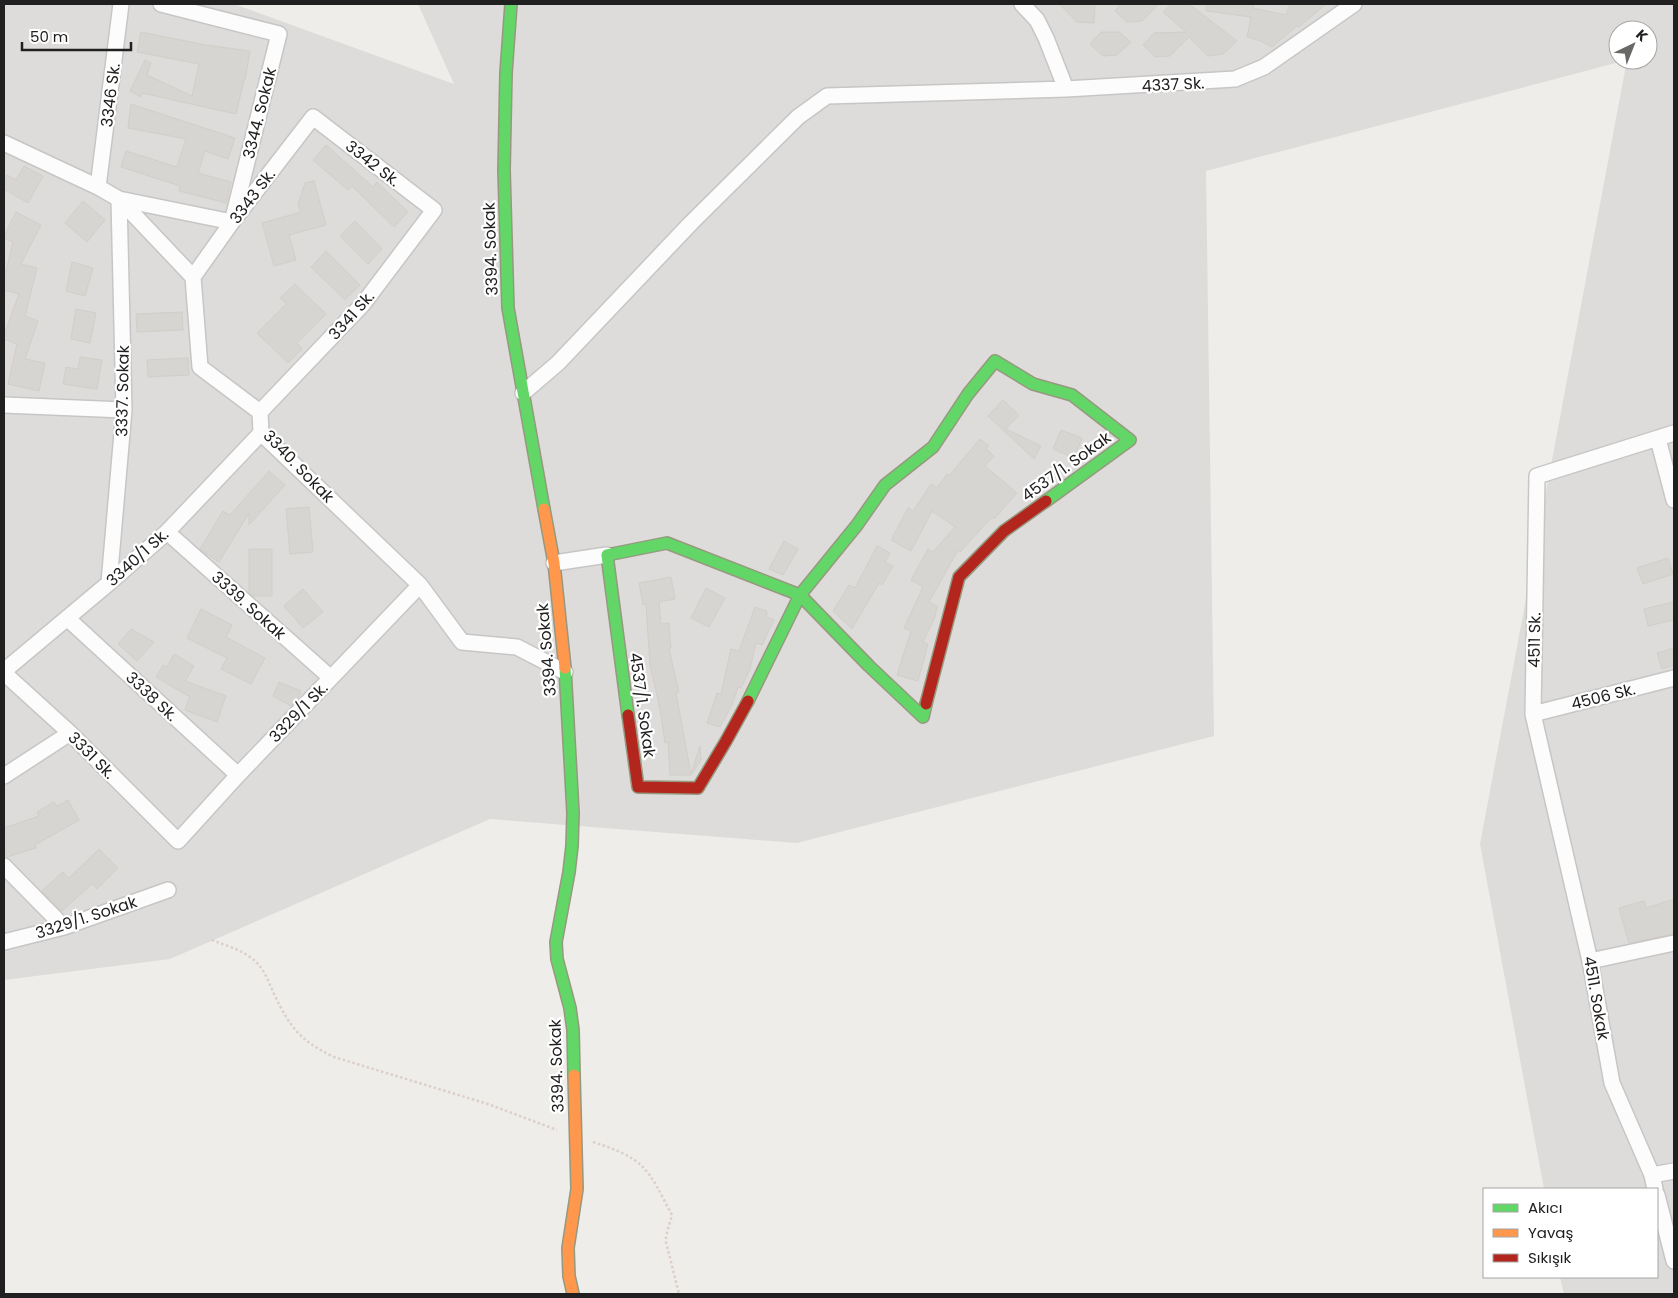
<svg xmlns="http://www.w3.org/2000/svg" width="1678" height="1298" font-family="Poppins,sans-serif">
  <rect width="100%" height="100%" fill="#eeede9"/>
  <path fill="#dddcda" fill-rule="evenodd" d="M4,4H234L454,84L418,4H1674V1294H1564L1560,1277H1657V1189H1544L1480,844L1627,60L1206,171L1214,736L797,843L490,819L170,959L4,980ZM1618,30H1648V60H1618Z"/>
  <path fill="#d7d5d1" stroke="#d2ceca" d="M1059,4H1095L1094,23L1077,22Z
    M1121,4H1159L1142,21L1127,22L1115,11Z
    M1171,4H1189L1237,41L1223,54L1208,56L1189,37L1170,56L1155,57L1143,45L1154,33L1186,32L1163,12Z
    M1206,4H1254L1253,8L1286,15L1290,4H1326L1299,27L1297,26L1272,47L1261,41L1247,37L1251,17L1206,11Z
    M141,32L206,45L250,51L245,80H244L236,114L142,93L141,97L130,91L145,60L151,63L147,75L192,96L199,64L137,52Z
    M1101,32H1119L1131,42L1117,55L1103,56L1090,44Z
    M131,104L235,138L228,159L205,151L198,173L231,182L226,203L179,191L180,186L121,167L126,151L177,167L186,139L128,128Z
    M326,145L373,187L377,182L408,212L394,227L352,186L348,190L313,160Z
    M24,166L43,176L28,203L4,189V181L7,175L16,180Z
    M314,181L326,225L289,235L296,260L274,266L262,223L301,212L298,204L305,183Z
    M83,201L105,220L87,242L65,223Z
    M16,212L41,225L21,264L37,268L25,316L38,321L25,359L45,363L39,391L8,384L17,344L4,339V335L19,294L4,290V279L13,242L4,238V236Z
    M355,221L382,249L368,264L340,236Z
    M326,251L360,285L345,300L311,267Z
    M72,262L93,268L85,296L66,291Z
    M295,284L326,314L297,343L302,349L288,363L257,333L286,304L280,298Z
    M76,309L96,313L90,343L71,339Z
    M182,312L183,330L137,332L136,314Z
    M80,357L102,360L97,389L63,384L66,367L78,369Z
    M188,358L189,375L148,377L147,360Z
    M1003,400L1019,415L1006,429L1041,446L1034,459L988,416Z
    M1061,430L1082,438L1074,458L1053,449Z
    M980,439L989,446L986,449L994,456L985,466L1017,493L994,519L992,517L960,552L958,550L929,602L937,606L935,617L923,642L928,644L918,681L897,675L911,631L904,628L923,587L911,580L928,549L933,552L955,527L932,511L911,551L891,540L908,508L913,511L931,484L937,488L947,474L949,476Z
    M269,471L285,485L249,525V513L219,562L205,553L200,549L223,511L230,515Z
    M309,507L313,552L290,554L286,509Z
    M784,541L798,549L783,575L769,569Z
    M877,546L890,553L885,562L893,566L882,585L879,583L852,629L833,611L849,585L855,588Z
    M249,549H272V596H253L249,593Z
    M1668,558L1673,574L1643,584L1637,568Z
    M671,577L675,599L659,602L661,624L669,623L671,648L669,649L679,692L676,693L691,774L700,746L701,760L691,775H670L668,742L665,743L660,709L650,665L646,604L643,605L639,583Z
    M706,588L725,598L709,627L691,618Z
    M303,589L323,612L303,628L284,606Z
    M1674,602V620L1648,626L1644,609Z
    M755,607L767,611L766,617L774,620L762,645L756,643L750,669L741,688L738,687L732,705L720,727L707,723L717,693L721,694L731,649L739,651Z
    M201,609L232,625L226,637L265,658L251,684L221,669L227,658L187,638Z
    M131,629L154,642L137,661L118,644Z
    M1674,648V665L1662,669L1657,653Z
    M174,654L194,666L185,681L226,696L217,722L185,710L190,697L156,677L163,665L167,667Z
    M279,682L301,691L297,700L291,706L273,696Z
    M68,800L79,820L35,845L36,848L7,857L4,847V828L39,816L37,812L54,802L57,806Z
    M99,849L118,868L97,889L92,884L62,911L42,891L63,872L69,878Z
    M1674,899V934L1629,943L1619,908L1644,901L1646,908Z"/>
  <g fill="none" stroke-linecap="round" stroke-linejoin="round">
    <g stroke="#c7c6c5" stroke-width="18">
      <path id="street" d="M1022,4L1037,20L1046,38L1066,89L1235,79L1264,67L1354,4
        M4,143L98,187L119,199L193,277L200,367L260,412L261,433L420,585L462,642L517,647L565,672
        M98,187L121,4
        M193,277L232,222L313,117L434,210L363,304L260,412
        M523,393L558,363L691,223L798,117L827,96L1066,89
        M4,405L124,410
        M1658,439L1674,500
        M167,532L331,678
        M554,563L607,555
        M109,583L124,410L119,199L232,222L279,34L161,4
        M67,618L238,775
        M4,671L109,583L167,532L261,433
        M4,673L70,733L178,841L238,775L420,585
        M1533,714L1674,678
        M4,776L70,733
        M4,866L64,927
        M4,942L64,927L168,890
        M1590,961L1674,943
        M1652,1175L1674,1171
        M1655,1189L1652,1175L1612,1083L1590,961L1533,714L1537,476L1674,433
        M1657,1195L1674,1261"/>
    </g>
    <g stroke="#96997f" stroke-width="14">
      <path id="fast" d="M511,4L506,73L504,170L508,308L544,509
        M800,595L857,525L885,485L933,447L968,394L995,361L1033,384L1072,395L1130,440L1046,501
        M565,668L573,813L572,846L569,872L556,942L557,959L570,1008L573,1030L574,1075
        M748,701L800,595
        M628,715L607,555L667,543L800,595L869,666L923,717L926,704"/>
    </g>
    <g stroke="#96997f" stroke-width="14">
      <path id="slow" d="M544,509L554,563L565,668
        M573,1294L569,1276L568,1248L577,1189L574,1075"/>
    </g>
    <g stroke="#96997f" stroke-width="14">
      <path id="jam" d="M926,704L959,577L1004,531L1046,501
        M628,715L638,787L698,788L726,741L748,701"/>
    </g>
    <path stroke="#dcceca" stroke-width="2.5" stroke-dasharray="2.5 2.5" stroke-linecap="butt" d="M212,940C227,946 246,951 257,963C265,971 269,983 274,994C290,1027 299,1040 334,1057L488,1104L557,1130
      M593,1142C646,1159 647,1168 672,1215L666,1236V1242L679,1294"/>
    <use href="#street" stroke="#fcfcfc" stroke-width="15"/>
    <use href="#fast" stroke="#63d668" stroke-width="11"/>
    <use href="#slow" stroke="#ff974d" stroke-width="11"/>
    <use href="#jam" stroke="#b3261e" stroke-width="11"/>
  </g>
  <g text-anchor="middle" stroke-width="4.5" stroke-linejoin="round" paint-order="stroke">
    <g font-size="16" fill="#202020" stroke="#fff">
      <text transform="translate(1173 84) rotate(-3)" y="6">4337 Sk.</text>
      <text transform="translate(110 95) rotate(-83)" y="6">3346 Sk.</text>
      <text transform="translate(259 113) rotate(-76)" y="6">3344. Sokak</text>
      <text transform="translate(373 163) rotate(38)" y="6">3342 Sk.</text>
      <text transform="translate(252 196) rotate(-53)" y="6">3343 Sk.</text>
      <text transform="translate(490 249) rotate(-92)" y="6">3394. Sokak</text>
      <text transform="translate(351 315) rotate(-48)" y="6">3341 Sk.</text>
      <text transform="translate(122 391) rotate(-89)" y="6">3337. Sokak</text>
      <text transform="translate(299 466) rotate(46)" y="6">3340. Sokak</text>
      <text transform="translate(1066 466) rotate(-36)" y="6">4537/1. Sokak</text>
      <text transform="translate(137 557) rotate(-42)" y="6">3340/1 Sk.</text>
      <text transform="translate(249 605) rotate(42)" y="6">3339. Sokak</text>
      <text transform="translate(1534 640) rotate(-89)" y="6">4511 Sk.</text>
      <text transform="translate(546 650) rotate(-95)" y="6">3394. Sokak</text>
      <text transform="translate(152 696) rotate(43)" y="6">3338 Sk.</text>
      <text transform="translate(1603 696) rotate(-14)" y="6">4506 Sk.</text>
      <text transform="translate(643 705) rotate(82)" y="6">4537/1. Sokak</text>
      <text transform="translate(298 712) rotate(-46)" y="6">3329/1 Sk.</text>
      <text transform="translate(92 755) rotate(45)" y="6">3331 Sk.</text>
      <text transform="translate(86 917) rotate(-18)" y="6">3329/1. Sokak</text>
      <text transform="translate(1597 998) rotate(80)" y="6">4511. Sokak</text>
      <text transform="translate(556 1066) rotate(-92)" y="6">3394. Sokak</text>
    </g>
  </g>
  <rect width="1678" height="1298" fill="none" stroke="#202020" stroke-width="10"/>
  <rect x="1483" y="1188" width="175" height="90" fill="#ffffff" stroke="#a6a6a6"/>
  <rect x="1493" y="1204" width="25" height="8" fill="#63d668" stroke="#a6a6a6"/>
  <text x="1528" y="1213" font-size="15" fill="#202020">Akıcı</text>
  <rect x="1493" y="1229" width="25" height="8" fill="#ff974d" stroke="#a6a6a6"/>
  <text x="1528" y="1238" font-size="15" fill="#202020">Yavaş</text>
  <rect x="1493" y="1254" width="25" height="8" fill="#b3261e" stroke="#a6a6a6"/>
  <text x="1528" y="1263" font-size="15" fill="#202020">Sıkışık</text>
  <g transform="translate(1633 45) rotate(43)"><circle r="24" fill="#ffffff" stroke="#a6a6a6"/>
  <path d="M0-4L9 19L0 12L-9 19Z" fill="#686866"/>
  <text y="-8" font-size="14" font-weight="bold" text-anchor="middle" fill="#202020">K</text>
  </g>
  <path d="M22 42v8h109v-8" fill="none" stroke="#202020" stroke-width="2.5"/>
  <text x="30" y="42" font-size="15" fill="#202020" stroke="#ffffff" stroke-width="4" paint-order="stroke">50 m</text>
</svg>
